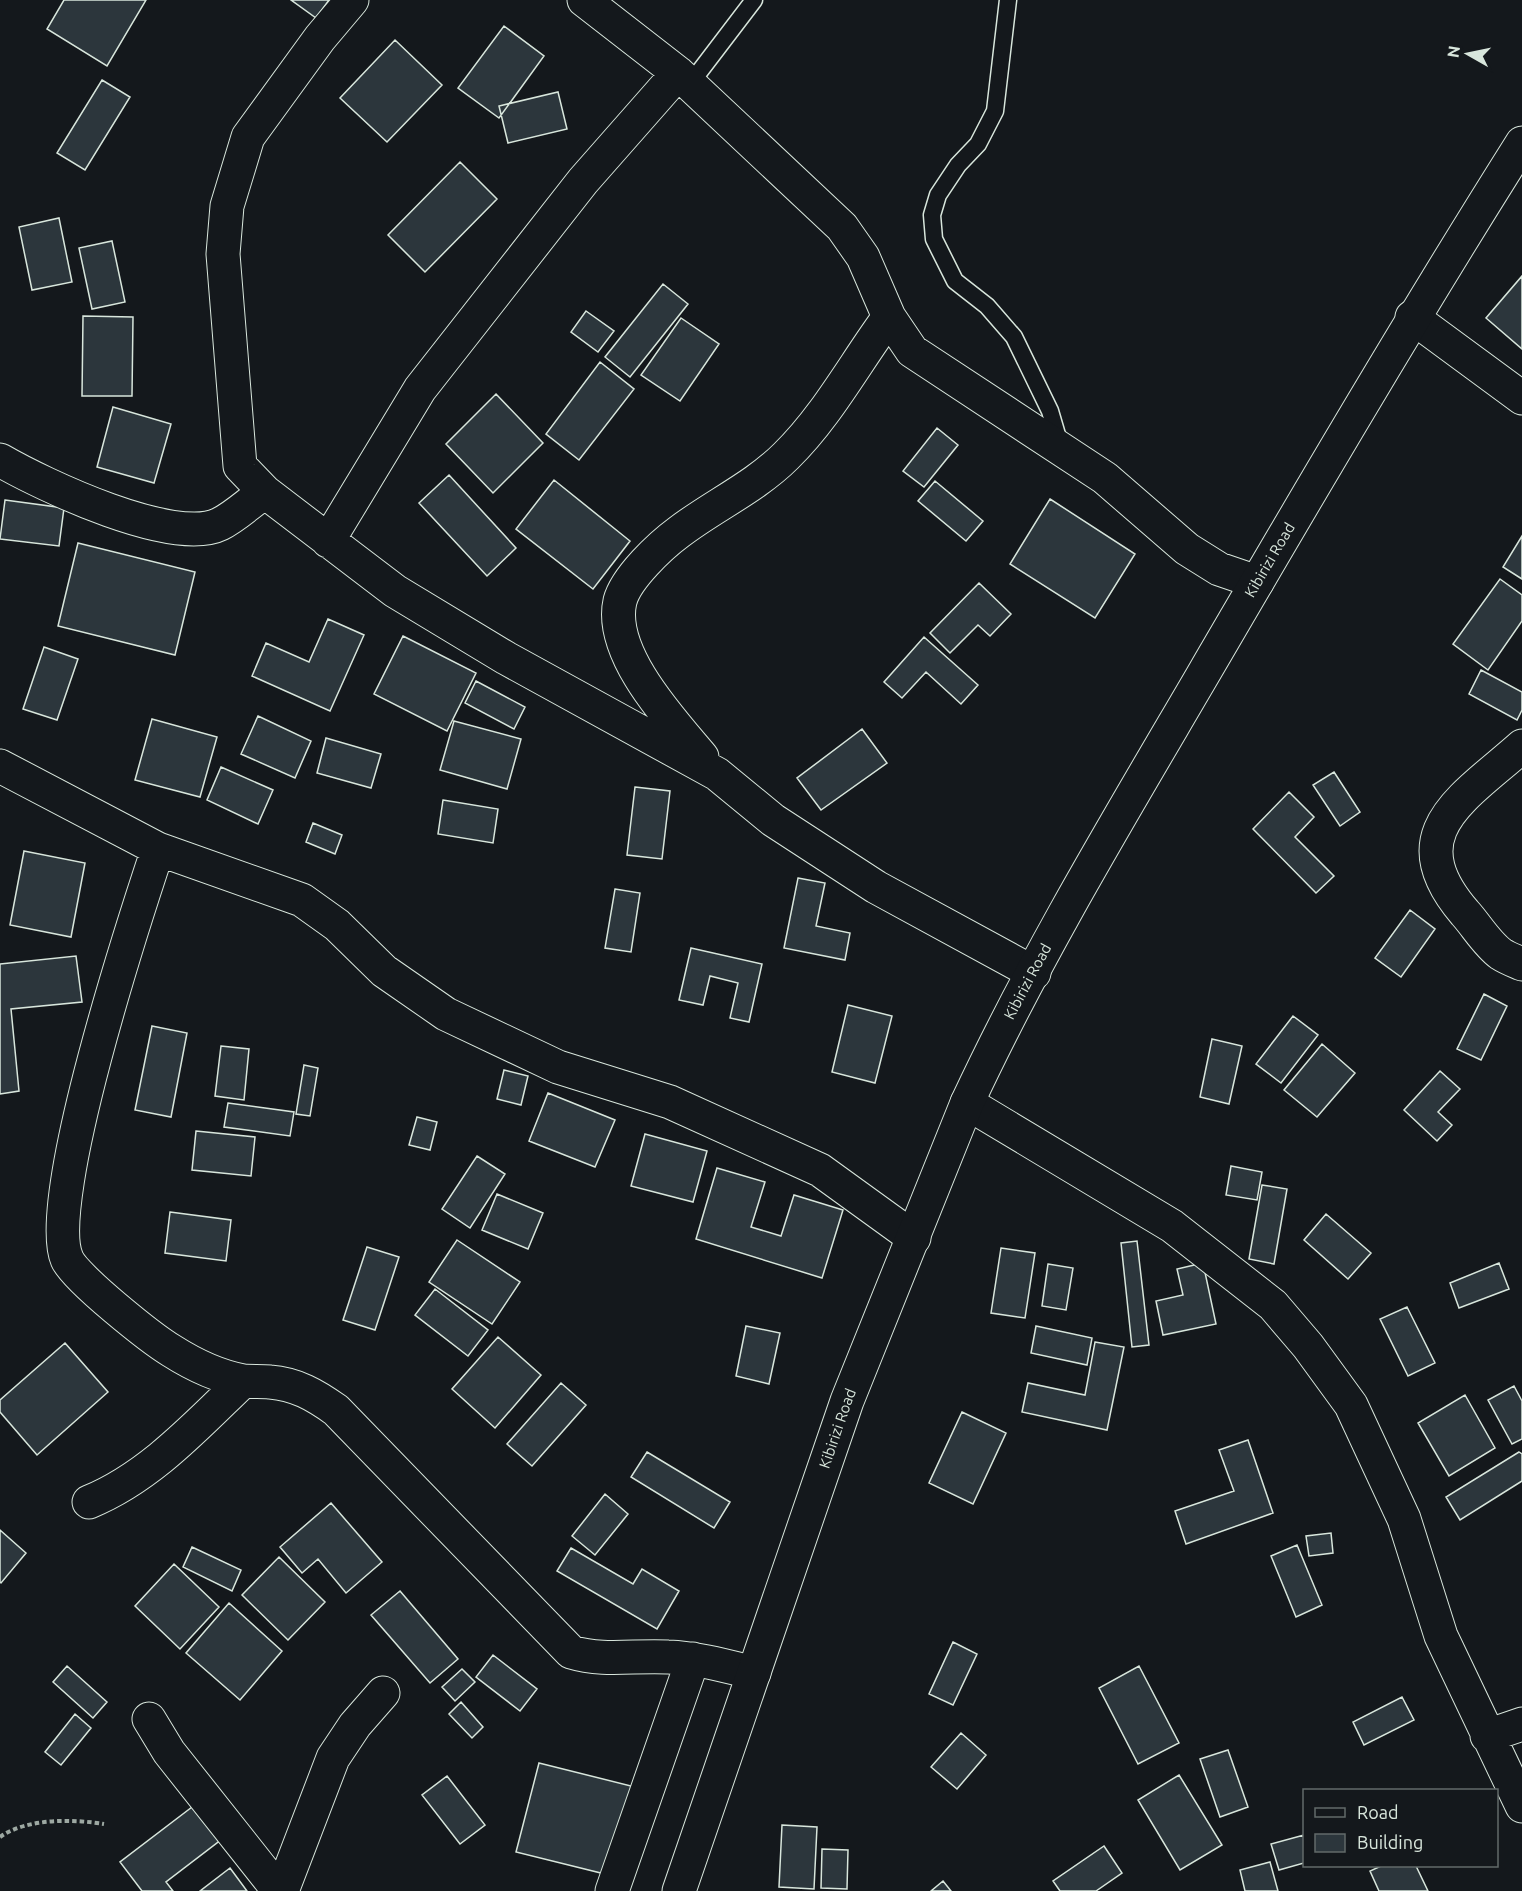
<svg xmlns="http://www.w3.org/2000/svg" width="1522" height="1891" font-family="Ubuntu,sans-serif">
  <rect width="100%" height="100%" fill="#14181c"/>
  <path fill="#2c363c" stroke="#d8e6dc" stroke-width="1.5" d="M64,0H146L107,66L47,29Z
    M291,0H329L316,18Z
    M504,26L544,56L499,118L458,88Z
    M395,40L442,85L387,142L340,98Z
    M102,80L130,97L85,170L57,153Z
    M558,92L567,129L508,143L499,106Z
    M460,162L497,199L425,272L388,235Z
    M59,218L72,282L32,290L19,227Z
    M112,241L125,302L92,309L79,248Z
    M1522,276V349L1486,318Z
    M663,284L688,304L630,377L605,357Z
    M586,311L614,331L598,352L571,332Z
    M83,316L133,317L132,396H82Z
    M681,318L719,344L680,401L641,375Z
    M600,362L634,389L579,460L546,434Z
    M496,394L543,443L493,493L446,444Z
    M113,407L171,424L154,483L97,467Z
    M937,428L958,445L924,487L903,471Z
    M449,475L516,548L487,576L419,503Z
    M554,480L630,541L593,589L516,529Z
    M935,481L983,521L966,541L918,501Z
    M1050,499L1135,554L1095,618L1010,564Z
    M5,500L64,508L59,546L0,539Z
    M1522,536V579L1503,567Z
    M78,543L195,572L175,655L58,626Z
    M1500,579L1522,595V621L1488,670L1453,644Z
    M979,583L1011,614L990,636L978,625L950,653L930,633Z
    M328,619L364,635L330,711L252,676L266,643L309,662Z
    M403,636L476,673L447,731L374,694Z
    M924,637L978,685L961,704L926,672L902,698L884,682Z
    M44,647L78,659L57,720L23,709Z
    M1481,670L1522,692V710L1517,720L1469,694Z
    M476,681L525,707L514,729L465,703Z
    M258,716L311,741L295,778L241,754Z
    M152,719L217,737L200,797L135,780Z
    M454,721L521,739L507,789L440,770Z
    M862,729L887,763L821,810L797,778Z
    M326,738L381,754L371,788L317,773Z
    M221,767L273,790L258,824L207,800Z
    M1334,772L1360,812L1340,826L1313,785Z
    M635,787L670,791L662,859L627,855Z
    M1289,792L1314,817L1295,837L1334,876L1316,893L1253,829Z
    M443,800L498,809L493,843L438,834Z
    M313,823L342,835L335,854L306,842Z
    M24,851L85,863L71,937L10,925Z
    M798,878L825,883L816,926L850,933L845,960L784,948Z
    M615,889L640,893L631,952L605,948Z
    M1410,910L1435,929L1401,977L1375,958Z
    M691,948L762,964L749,1022L730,1018L738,983L710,976L703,1005L679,1000Z
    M76,956L82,1002L11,1009L19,1091L0,1094V964Z
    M1484,994L1507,1006L1481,1060L1457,1049Z
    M848,1005L892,1016L875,1083L832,1072Z
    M1293,1016L1318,1035L1281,1083L1256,1064Z
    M152,1026L187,1033L171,1117L135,1110Z
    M1212,1039L1242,1046L1229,1104L1200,1097Z
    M1322,1044L1355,1073L1317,1117L1284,1090Z
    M221,1046L249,1049L244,1100L215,1096Z
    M304,1065L318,1068L310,1116L296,1114Z
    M504,1070L528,1076L521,1105L497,1099Z
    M1440,1071L1460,1089L1438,1112L1452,1125L1437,1141L1404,1110Z
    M548,1093L615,1120L595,1167L529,1141Z
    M228,1103L294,1112L290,1136L224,1127Z
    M417,1117L437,1122L430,1150L409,1145Z
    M196,1131L255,1137L251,1176L192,1170Z
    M645,1134L707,1151L693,1202L631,1186Z
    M477,1156L505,1174L470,1228L442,1209Z
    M1231,1166L1262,1172L1257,1200L1226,1195Z
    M717,1168L765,1182L751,1227L781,1236L794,1195L843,1210L822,1278L696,1239Z
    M1262,1185L1287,1189L1274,1264L1249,1259Z
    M497,1194L543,1213L528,1249L482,1230Z
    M170,1212L231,1220L226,1261L165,1253Z
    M1326,1214L1371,1253L1348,1279L1304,1240Z
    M457,1240L520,1282L492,1324L429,1282Z
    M1137,1241L1149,1345L1132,1347L1121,1243Z
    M367,1247L399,1257L375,1330L343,1320Z
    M1001,1248L1035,1253L1025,1318L991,1313Z
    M1203,1263L1216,1324L1163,1335L1156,1301L1183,1295L1177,1269Z
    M1499,1263L1509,1289L1459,1308L1450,1283Z
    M1048,1264L1073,1268L1066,1310L1042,1306Z
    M435,1289L488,1330L468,1356L415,1315Z
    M1407,1307L1435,1363L1408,1376L1380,1319Z
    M746,1326L780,1333L769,1384L736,1376Z
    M1036,1326L1092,1338L1087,1365L1031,1353Z
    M498,1337L541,1375L495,1428L452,1389Z
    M1095,1342L1124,1347L1107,1430L1022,1412L1028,1383L1085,1395Z
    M65,1343L108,1392L37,1455L0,1412V1400Z
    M561,1383L586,1405L532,1466L507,1444Z
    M1514,1386L1522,1401V1439L1512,1444L1488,1400Z
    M1465,1395L1495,1448L1449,1476L1418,1423Z
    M962,1412L1006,1433L973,1504L929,1483Z
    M1248,1440L1273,1513L1186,1544L1175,1511L1234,1491L1219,1450Z
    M647,1452L730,1502L714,1528L631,1477Z
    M1519,1452L1522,1454V1481L1460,1520L1446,1497Z
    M605,1494L628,1514L595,1555L572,1536Z
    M331,1503L382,1562L346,1593L318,1559L302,1573L280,1547Z
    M0,1530L26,1553L1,1583L0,1582Z
    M1331,1533L1333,1553L1309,1556L1306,1536Z
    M1297,1545L1322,1605L1296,1617L1271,1556Z
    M192,1547L241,1570L232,1591L183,1567Z
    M571,1548L633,1584L642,1569L679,1591L657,1629L557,1571Z
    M279,1557L325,1602L288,1640L242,1595Z
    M174,1564L219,1607L180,1649L135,1606Z
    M400,1591L458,1659L430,1683L371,1615Z
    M229,1603L282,1651L240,1700L186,1653Z
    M953,1642L977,1654L953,1705L929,1694Z
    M493,1655L537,1689L520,1711L476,1677Z
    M67,1666L107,1702L93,1718L53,1682Z
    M1139,1666L1179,1743L1138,1764L1099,1688Z
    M462,1669L475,1682L455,1701L442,1687Z
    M1402,1697L1414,1720L1364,1745L1353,1722Z
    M461,1702L483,1727L472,1738L449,1714Z
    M75,1714L91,1728L61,1765L45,1752Z
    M961,1733L986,1755L957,1789L931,1767Z
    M1228,1750L1248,1807L1220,1817L1200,1759Z
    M539,1763L635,1787L613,1876L516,1852Z
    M1179,1775L1222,1845L1180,1870L1138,1800Z
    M447,1776L485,1825L460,1844L422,1795Z
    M196,1804L222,1839L166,1882L173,1891H142L120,1862Z
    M782,1825L817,1827L814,1889L779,1887Z
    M1304,1835V1863L1279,1870L1271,1844Z
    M1104,1846L1122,1873L1096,1891H1060L1053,1881Z
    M822,1849L848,1850L847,1889L821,1888Z
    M1270,1862L1278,1891H1245L1240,1870Z
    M1381,1866H1416L1428,1891H1379L1370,1871Z
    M230,1868L247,1891H200Z
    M943,1881L951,1891H931Z"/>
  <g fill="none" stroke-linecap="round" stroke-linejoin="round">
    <g stroke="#d8e6dc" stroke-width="19">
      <path id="lane" d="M1008,0L995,111L978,144L958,165L938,195L932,215L934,239L955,281L987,306L1014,337L1050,411L1060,445
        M690,84L754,0"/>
    </g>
    <g stroke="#d8e6dc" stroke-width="35">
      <path id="street" d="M352,0L320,38L248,137L227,206L223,254L240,466L265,492L395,591L506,658L717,774L773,820L876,887L1034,973
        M584,0L678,73L842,227L863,257L889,317L912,351L1105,478L1187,549L1219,569L1257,582
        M1412,317L1522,398
        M0,460C43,485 174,547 220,524C236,516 250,502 265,492
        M328,541L420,389L583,181L678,73
        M1522,746C1464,798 1396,833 1465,913C1476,925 1487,944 1501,954C1507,958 1515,961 1522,964
        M702,757C671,720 608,653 620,601C626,578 660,546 679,532C713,506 755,487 786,456C827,416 855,363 889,317
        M0,766L158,849L302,900L337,925L384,971L446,1014L558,1067L670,1102L820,1170L914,1238
        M158,849C135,918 42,1202 67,1259C75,1278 152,1339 172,1351C194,1365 217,1376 243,1381C252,1382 261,1381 270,1382C296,1384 315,1395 336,1410L571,1652C604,1662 634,1655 668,1657C697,1658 726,1666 754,1673
        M967,1103L1172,1226L1273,1305L1308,1346L1351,1405L1404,1519L1441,1636L1522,1806
        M89,1502C150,1477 197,1425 243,1381
        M149,1719L169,1752L279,1891
        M1487,1736L1522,1724
        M282,1891L333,1758L355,1725L383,1693
        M612,1891L693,1659"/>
    </g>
    <g stroke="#d8e6dc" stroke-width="35">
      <g id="secondary">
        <path id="s1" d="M679,1891L847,1401L967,1103C1035,957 1119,818 1201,678C1306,498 1411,319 1522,143"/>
      </g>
    </g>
    <path stroke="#9da8a2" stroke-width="4" stroke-dasharray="4.5 3" stroke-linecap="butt" d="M0,1837C27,1818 73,1819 104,1824"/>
    <use href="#lane" stroke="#14181c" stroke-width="16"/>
    <use href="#street" stroke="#14181c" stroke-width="33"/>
    <use href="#secondary" stroke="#14181c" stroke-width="33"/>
  </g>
  <g text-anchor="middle" stroke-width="4.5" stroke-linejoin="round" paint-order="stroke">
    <g font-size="15" fill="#d8e6dc" stroke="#14181c">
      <text dy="5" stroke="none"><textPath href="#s1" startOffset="1461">Kibirizi Road</textPath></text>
      <text dy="5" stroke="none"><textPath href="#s1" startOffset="975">Kibirizi Road</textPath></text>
      <text dy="5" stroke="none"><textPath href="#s1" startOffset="489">Kibirizi Road</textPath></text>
    </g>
  </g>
  <rect x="1303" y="1789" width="195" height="78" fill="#14181c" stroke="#626a69" stroke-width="1.5"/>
  <rect x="1315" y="1808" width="30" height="9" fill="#14181c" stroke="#626a69" stroke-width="1.5"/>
  <text x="1357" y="1819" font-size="18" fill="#d8e6dc">Road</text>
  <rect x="1315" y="1834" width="30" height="18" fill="#2c363c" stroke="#626a69" stroke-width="1.5"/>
  <text x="1357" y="1849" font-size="18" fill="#d8e6dc">Building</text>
  <g transform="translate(1468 54) rotate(279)" stroke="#14181c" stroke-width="4.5" paint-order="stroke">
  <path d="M0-4.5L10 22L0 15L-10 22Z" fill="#d8e6dc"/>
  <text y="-9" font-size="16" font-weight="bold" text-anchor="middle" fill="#d8e6dc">N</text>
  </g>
</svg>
